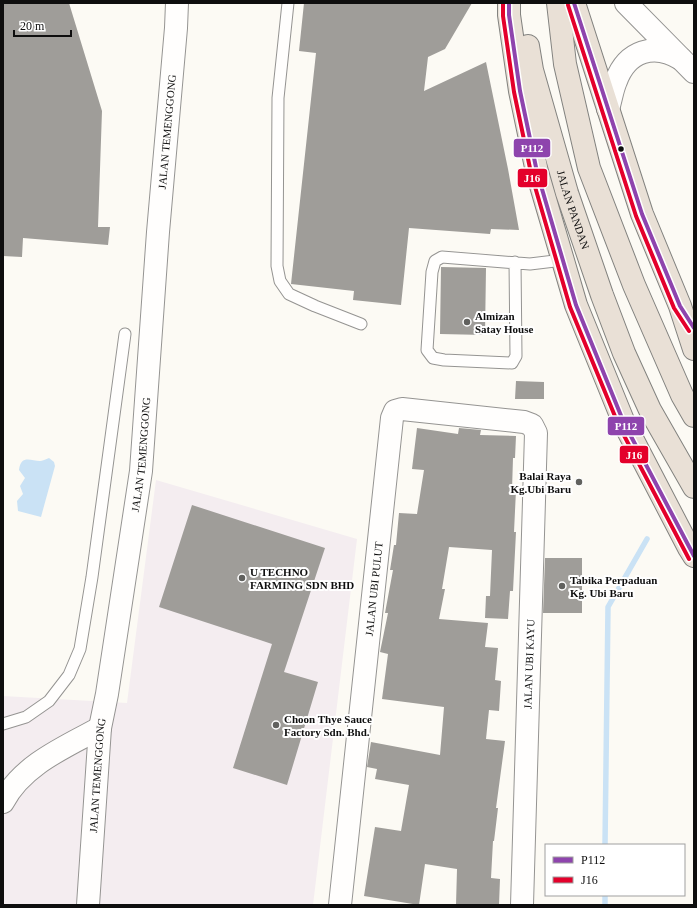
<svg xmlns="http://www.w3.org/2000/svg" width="697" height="908" font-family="Georgia,serif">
  <rect width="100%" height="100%" fill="#fcfaf4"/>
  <path fill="#f4edf0" d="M156,480L357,539L313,905H3V696L127,703Z"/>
  <path fill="#cae2f5" d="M49,458L54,462L55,466L41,517L18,511L17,501L23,494L20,486L25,478L19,470C21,454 31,461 40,461C42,461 46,459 49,458Z"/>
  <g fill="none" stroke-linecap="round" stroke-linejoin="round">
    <path stroke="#cae2f5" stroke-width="5.5" d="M605,845L608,607L647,539
      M605,905V895"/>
  </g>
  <path fill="#9f9d99" d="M3,3H69L102,111L98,227H110L108,245L23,238L22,257L3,256Z
    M304,3H472L445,49L428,57L424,91L486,62L508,169L519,230L491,229L490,234L409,228L401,305L353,300L354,291L291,284L316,53L299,51Z
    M441,267L486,268L485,335L440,334Z
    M516,381L544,382V399H515Z
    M417,428L458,434L459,428L481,430L480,435L516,436L515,458H513L512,490H516L514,532H516L513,591H510L508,619L485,618L486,596H490L492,550L449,547L442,589H445L439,619L488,623L485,647L498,648L495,680L501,681L499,711L489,710L486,739L505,741L496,808H498L494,841H493L491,878L500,879L499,905H456L457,869L425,864L419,905L364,896L375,827L401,831L409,785L375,779L377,769L367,767L371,742L440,755L444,707L382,699L388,654L380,652L388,613H385L393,570H390L394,545H396L399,513L417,514L424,470L412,469Z
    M192,505L325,548L284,672L318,682L287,785L233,768L272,644L159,607Z
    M545,558H582V613H543Z"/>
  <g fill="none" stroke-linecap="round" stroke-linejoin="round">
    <g stroke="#959492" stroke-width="13">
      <path id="lane" d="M288,3L278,98L277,266L280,281L289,294L315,306L361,324
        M515,262L516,356L512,363L444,360L433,358L427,350L432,272L435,261L442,257L530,264L563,260
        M3,724L26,717L49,701L69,675L80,649L92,577L125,334"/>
    </g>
    <g stroke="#959492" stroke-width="24">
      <g id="street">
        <path d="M626,3L694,72"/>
        <path d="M608,109C611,100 612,90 616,81C627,51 654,42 681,59"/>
        <path d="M3,802C22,765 65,747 100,728"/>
        <path id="s1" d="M88,905L100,728L107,694L141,471L158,232L176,28L177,3"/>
        <path id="s2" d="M340,905L392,418L395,411L402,409L524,422L532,425L536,433L522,905"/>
      </g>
    </g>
    <g stroke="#82827f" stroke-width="24">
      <g id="highway">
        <path d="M509,3V15L520,91L537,172L576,305L624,423L689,548L694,556"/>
        <path d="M558,3L565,64L589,168L634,285L682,395L694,416"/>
        <path d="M574,3L642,214L680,306L694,349"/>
        <path id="s3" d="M528,46L532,70L567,193L602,295L624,353L650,410L694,487"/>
      </g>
    </g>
    <use href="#lane" stroke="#fffefd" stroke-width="11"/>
    <use href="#street" stroke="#fffefd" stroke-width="22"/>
    <use href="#highway" stroke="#e9e0d6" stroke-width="22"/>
    <g stroke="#fff" stroke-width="7">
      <path id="bus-1" d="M509,3V15L520,91L537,172L576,305L624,423L694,556
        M574,3L642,214L680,306L694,328"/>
    </g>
    <g stroke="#fff" stroke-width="7">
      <path id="bus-2" d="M503,3V16L514,92L531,173L570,307L619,426L689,559
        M568,5L636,216L674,308L689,331"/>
    </g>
    <use href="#bus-1" stroke="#8e44ad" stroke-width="4"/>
    <use href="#bus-2" stroke="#e4002b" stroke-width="4"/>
  </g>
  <circle fill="#0e0e0e" stroke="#fff" stroke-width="1.5" cx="621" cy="149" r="3.5"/>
  <g fill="#61615e" stroke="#fff" stroke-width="1.5">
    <circle cx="467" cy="322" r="4"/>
    <circle cx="579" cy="482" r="4"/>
    <circle cx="242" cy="578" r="4"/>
    <circle cx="562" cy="586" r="4"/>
    <circle cx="276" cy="725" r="4"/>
  </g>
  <g text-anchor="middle" stroke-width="4" stroke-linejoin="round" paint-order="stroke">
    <g font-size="11" fill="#0e0e0e" stroke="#fff">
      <text dy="4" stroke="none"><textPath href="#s1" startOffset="778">JALAN TEMENGGONG</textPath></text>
      <text dy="4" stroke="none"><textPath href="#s3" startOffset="170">JALAN PANDAN</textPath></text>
      <text dy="4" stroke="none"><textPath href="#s1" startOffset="454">JALAN TEMENGGONG</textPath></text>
      <text dy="4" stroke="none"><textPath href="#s2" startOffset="318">JALAN UBI PULUT</textPath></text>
      <text transform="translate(529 664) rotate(-88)" y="4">JALAN UBI KAYU</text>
      <text dy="4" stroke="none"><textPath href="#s1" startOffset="130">JALAN TEMENGGONG</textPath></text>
    </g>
    <g font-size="11" font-weight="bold" fill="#0e0e0e" stroke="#fff" text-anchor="start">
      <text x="475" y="320">Almizan<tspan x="475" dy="13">Satay House</tspan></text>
      <text x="571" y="480" text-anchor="end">Balai Raya<tspan x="571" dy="13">Kg.Ubi Baru</tspan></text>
      <text x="250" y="576">U TECHNO<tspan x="250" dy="13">FARMING SDN BHD</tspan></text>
      <text x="570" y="584">Tabika Perpaduan<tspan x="570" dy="13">Kg. Ubi Baru</tspan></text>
      <text x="284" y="723">Choon Thye Sauce<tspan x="284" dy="13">Factory Sdn. Bhd.</tspan></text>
    </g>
  </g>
  <g stroke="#fff" stroke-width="1.5">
    <rect x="513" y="138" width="38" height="20" rx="4" fill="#8e44ad"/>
    <rect x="517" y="168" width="31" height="20" rx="4" fill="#e4002b"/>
    <rect x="607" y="416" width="38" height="20" rx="4" fill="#8e44ad"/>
    <rect x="619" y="445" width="30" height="19" rx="4" fill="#e4002b"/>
  </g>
  <g font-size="11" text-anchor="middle" font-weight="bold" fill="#fff">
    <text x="532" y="152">P112</text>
    <text x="532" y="182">J16</text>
    <text x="626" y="430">P112</text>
    <text x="634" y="459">J16</text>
  </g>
  <rect width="697" height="908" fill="none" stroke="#0e0e0e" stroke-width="8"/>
  <rect x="545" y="844" width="140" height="52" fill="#ffffff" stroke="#9f9f9f"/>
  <rect x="553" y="857" width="20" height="6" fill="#8e44ad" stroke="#9f9f9f"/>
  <text x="581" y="864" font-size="12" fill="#0e0e0e">P112</text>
  <rect x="553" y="877" width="20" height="6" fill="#e4002b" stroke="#9f9f9f"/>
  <text x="581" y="884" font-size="12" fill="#0e0e0e">J16</text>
  <path d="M14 30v6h57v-6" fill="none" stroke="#0e0e0e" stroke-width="2"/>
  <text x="20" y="30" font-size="12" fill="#0e0e0e" stroke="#ffffff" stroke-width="3" paint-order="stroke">20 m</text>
</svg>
